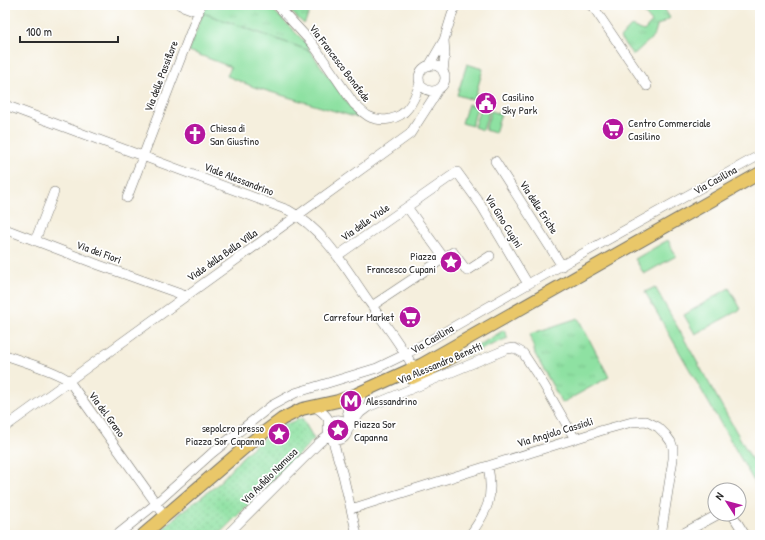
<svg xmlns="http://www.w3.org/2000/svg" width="765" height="540" font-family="'Patrick Hand',sans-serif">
  <defs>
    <pattern id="grass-tufts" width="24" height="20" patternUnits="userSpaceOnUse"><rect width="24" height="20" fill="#8ee1a2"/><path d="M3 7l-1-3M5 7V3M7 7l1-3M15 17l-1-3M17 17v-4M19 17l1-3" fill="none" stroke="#7bc18c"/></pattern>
    <pattern id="park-dots" width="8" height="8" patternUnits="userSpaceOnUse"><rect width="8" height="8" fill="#8ee1a2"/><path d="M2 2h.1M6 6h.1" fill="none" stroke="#7bc18c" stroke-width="1.8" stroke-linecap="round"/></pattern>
  </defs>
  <rect width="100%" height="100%" fill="#fff"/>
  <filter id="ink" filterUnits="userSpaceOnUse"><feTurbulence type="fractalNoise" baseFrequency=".025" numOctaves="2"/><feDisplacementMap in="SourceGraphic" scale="8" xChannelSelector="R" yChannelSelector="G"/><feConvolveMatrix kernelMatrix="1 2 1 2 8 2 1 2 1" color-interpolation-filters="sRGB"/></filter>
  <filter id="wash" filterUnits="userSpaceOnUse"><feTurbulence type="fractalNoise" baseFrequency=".012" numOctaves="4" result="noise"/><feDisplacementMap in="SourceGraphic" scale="16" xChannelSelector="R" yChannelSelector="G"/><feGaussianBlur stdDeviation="0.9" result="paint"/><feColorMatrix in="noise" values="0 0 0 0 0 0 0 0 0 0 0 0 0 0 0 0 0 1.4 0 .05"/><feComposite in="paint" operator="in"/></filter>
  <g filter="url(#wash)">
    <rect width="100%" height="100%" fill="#f5efdd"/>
    <path fill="url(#grass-tufts)" stroke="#5c8666" d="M206,5H268L306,43L310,51L203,13Z
      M284,5H313L304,24Z
      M638,5H662L670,18L657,26L654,36L633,55L620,38L631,26L644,31L652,22Z
      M578,318L609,377L562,403L535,354L530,334Z
      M504,330L508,338L463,357L468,352Z"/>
    <path fill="url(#park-dots)" stroke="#5c8666" d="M302,418L314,439L218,535H156L179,514L217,485L245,454L276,428Z"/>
    <path fill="#8ee1a2" stroke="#5c8666" d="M203,13L310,51L358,118L254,87L227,76L231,67L189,51Z
      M467,64L483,69L474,100L457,95Z
      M468,104L477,107L472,126L462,123Z
      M480,108L489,111L483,130L474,127Z
      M491,111L501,114L495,133L485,130Z
      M668,240L676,256L644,274L635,259Z
      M655,287L760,474V492L645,292Z
      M729,288L741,309L695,334L684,315Z"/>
  </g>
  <g filter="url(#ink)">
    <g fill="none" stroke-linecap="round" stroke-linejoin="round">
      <g stroke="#727069" stroke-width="10">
        <path id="minor" d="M180,5L199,12
          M277,5L312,43L354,104C359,108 363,113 368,116C381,123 399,120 408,108C414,101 417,92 420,83
          M590,5L594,8L647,86
          M419 78a13 13 0 1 1 26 0a13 13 0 1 1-26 0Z
          M429,66L444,40L455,5
          M443,72L445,54L444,40
          M5,105L288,210C325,230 346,269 370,303C385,324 401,345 414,368
          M495,161L562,266
          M127,198L201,5
          M407,207L444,258
          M5,229L99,265L186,296
          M35,241L54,192
          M337,256L457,172L481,205L528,284
          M372,306L453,252L467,271L490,256
          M5,355C21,361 57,371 69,381L165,516
          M344,399L347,408L349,421
          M314,406C319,410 325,413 328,419C330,424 326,428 329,434C332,441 342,442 346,435C349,431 347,425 349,420C353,412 362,402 361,392
          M329,424C335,418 343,418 347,426
          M5,427L410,134L432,100L438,90
          M348,429L360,413L368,407L507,349L514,348L523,353L544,385L575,439
          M332,438L343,475L357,535
          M351,509L603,430L632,422L646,421L658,427L666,435L671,442L673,448V459L661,535
          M732,514L745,535
          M117,535L152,507L212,453L271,406L295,393L377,368L406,354L528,284L760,155
          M227,535L319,443L329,435
          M470,535C488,510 494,498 488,466
          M680,535L719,514"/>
      </g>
      <g stroke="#727069" stroke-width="14">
        <path id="major" d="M412,378L429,370L456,355
          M143,535L250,443L282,419L302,409L338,401L357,394L421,365L760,173"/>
      </g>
      <use href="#minor" stroke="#fff" stroke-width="9"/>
      <use href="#major" stroke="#e9c769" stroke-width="12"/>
    </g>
  </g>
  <defs>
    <g id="civic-disc" transform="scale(1.15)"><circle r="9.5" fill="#b5179e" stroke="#fff"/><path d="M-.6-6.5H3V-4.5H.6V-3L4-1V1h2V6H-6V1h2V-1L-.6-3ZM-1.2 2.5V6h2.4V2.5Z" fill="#fff"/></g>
    <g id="supermarket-disc" transform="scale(1.15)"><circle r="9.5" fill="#b5179e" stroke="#fff"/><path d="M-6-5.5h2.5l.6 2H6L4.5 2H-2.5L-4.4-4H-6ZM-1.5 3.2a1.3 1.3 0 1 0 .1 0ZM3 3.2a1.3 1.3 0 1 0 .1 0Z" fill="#fff"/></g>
    <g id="church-disc" transform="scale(1.15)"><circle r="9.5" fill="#b5179e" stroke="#fff"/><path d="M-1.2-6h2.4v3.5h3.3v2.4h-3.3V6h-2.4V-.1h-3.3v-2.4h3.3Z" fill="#fff"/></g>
    <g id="sight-disc" transform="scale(1.15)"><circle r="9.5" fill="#b5179e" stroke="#fff"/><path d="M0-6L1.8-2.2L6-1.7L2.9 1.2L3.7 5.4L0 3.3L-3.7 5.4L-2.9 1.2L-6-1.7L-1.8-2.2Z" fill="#fff"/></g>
    <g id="metro-disc" transform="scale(1.15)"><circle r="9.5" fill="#b5179e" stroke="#fff"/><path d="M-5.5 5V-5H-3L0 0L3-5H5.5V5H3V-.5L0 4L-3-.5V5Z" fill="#fff"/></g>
  </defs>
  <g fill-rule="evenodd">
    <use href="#civic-disc" x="486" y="103"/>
    <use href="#supermarket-disc" x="613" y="129"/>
    <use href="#church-disc" x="195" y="134"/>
    <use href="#sight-disc" x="451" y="262"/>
    <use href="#supermarket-disc" x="410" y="317"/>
    <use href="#metro-disc" x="351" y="401"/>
    <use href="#sight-disc" x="338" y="430"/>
    <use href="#sight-disc" x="279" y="434"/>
  </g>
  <g text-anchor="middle" stroke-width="3.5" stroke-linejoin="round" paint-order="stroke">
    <g font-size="11" fill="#2b2b2b" stroke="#fff">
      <text transform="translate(340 63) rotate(53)" y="4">Via Francesco Bonafede</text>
      <text transform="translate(161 76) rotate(-69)" y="4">Via delle Passiflore</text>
      <text transform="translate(239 179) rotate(21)" y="4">Viale Alessandrino</text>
      <text transform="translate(715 180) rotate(-29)" y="4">Via Casilina</text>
      <text transform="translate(539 207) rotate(57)" y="4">Via delle Eriche</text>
      <text transform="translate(504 221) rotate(58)" y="4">Via Gino Cugini</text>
      <text transform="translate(365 222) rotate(-35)" y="4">Via delle Viole</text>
      <text transform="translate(99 252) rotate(20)" y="4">Via dei Fiori</text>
      <text transform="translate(222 255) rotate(-35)" y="4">Viale della Bella Villa</text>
      <text transform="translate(432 339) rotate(-30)" y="4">Via Casilina</text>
      <text transform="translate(440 363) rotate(-23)" y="4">Via Alessandro Benetti</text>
      <text transform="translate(107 414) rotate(54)" y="4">Via del Grano</text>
      <text transform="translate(555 432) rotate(-17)" y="4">Via Angiolo Cassioli</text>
      <text transform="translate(269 476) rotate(-45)" y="4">Via Aufidio Namusa</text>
    </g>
    <g font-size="11" fill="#2b2b2b" stroke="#fff" text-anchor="start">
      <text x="502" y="101">Casilino<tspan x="502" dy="13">Sky Park</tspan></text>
      <text x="628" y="127">Centro Commerciale<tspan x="628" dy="13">Casilino</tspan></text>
      <text x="210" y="132">Chiesa di<tspan x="210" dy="13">San Giustino</tspan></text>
      <text x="436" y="260" text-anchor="end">Piazza<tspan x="436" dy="13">Francesco Cupani</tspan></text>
      <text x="394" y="321" text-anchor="end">Carrefour Market</text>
      <text x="366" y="405">Alessandrino</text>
      <text x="354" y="428">Piazza Sor<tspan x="354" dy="13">Capanna</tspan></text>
      <text x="264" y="432" text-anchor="end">sepolcro presso<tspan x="264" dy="13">Piazza Sor Capanna</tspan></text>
    </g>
  </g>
  <rect width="765" height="540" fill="none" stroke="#fff" stroke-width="20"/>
  <g transform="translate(727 502) rotate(306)"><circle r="19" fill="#ffffff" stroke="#aaaaaa"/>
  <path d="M0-3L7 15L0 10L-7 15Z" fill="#b5179e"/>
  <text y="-6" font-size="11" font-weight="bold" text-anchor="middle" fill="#2b2b2b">N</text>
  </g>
  <path d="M20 36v6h98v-6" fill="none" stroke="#2b2b2b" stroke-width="2"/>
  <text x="26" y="36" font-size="12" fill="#2b2b2b" stroke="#ffffff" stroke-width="3" paint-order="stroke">100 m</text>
</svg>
